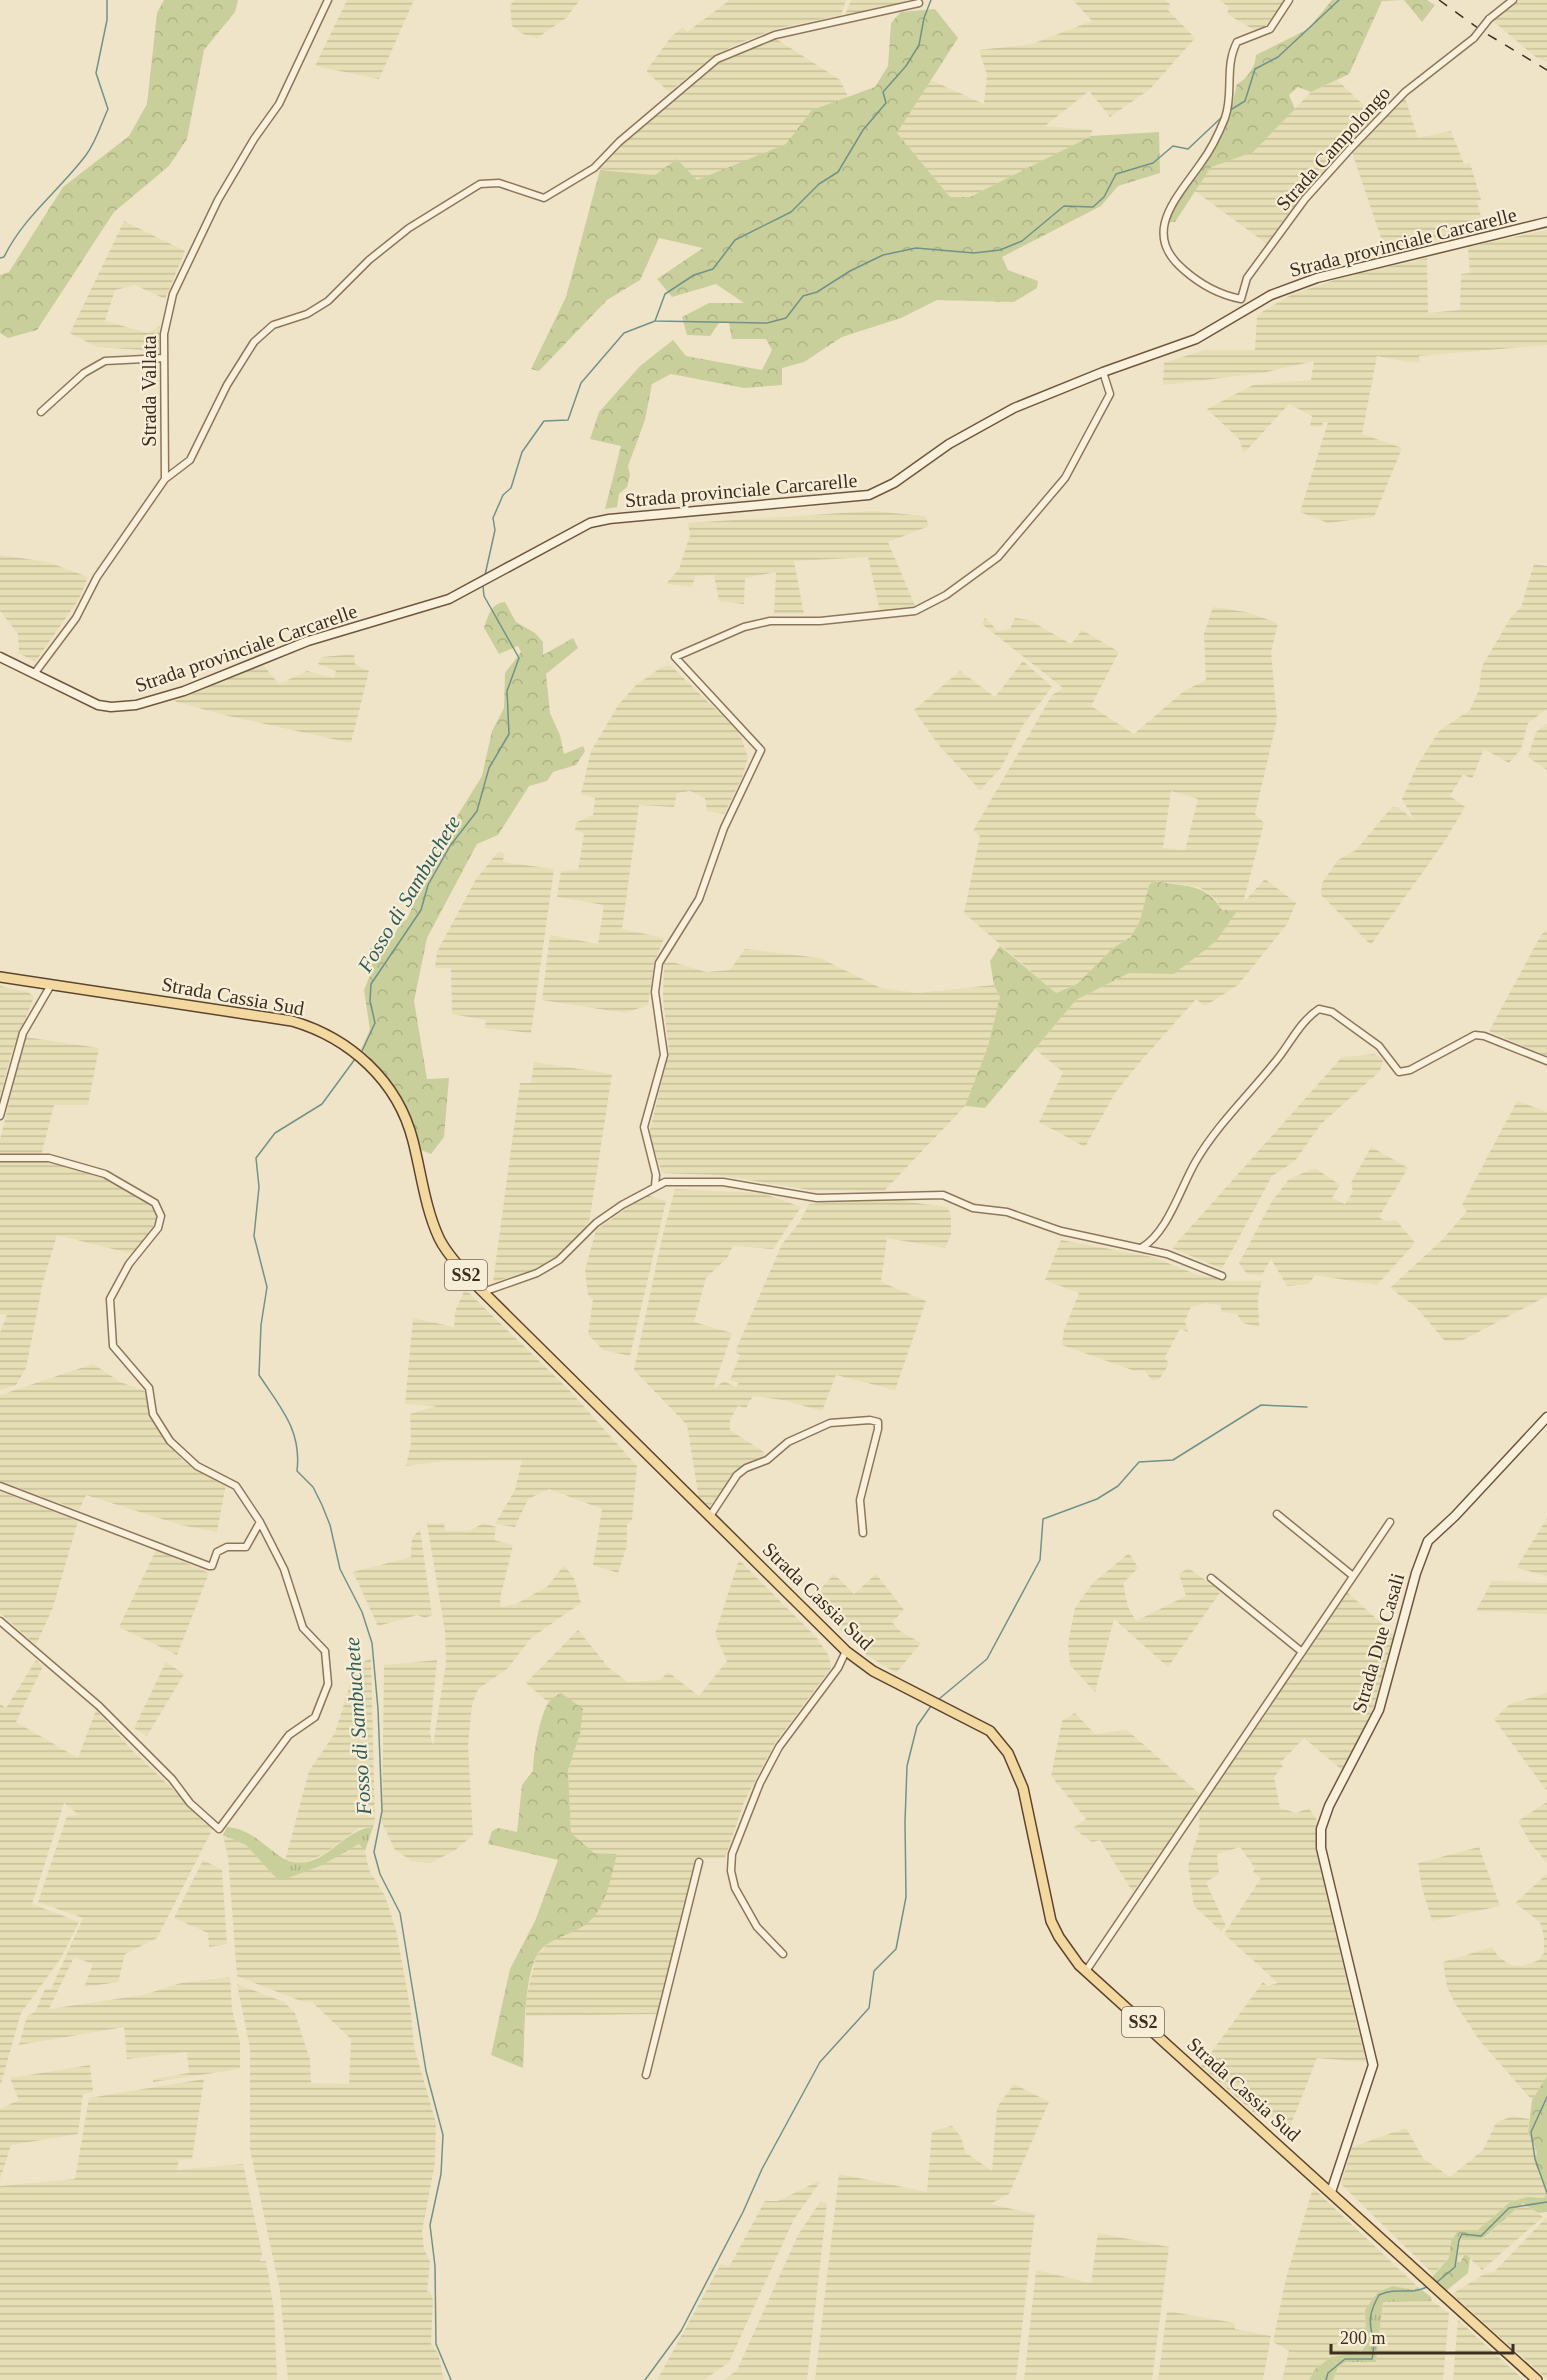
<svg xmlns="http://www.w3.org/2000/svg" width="1547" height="2380" font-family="Georgia,serif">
  <defs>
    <pattern id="farmland-rules" width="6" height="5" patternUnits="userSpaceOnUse" patternTransform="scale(1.5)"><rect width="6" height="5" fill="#e6deb5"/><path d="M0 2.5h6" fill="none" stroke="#c6bf9b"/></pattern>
    <pattern id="grass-tufts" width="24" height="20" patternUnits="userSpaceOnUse" patternTransform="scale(1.5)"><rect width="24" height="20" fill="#c9cf9b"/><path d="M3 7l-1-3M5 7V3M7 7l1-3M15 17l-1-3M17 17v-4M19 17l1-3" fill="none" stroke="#aeb285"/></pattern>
    <pattern id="forest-crowns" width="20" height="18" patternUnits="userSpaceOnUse" patternTransform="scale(1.5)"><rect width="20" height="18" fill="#c9cf9b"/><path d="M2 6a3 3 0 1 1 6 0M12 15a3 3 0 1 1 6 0" fill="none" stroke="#aeb285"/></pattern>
  </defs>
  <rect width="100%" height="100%" fill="#f0e4c8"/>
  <path fill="url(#farmland-rules)" fill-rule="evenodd" d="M347,0H414L379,79L315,66Z
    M514,0H580L566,18L537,38L523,34L512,26L510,6Z
    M730,0H846L841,15L779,28L735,45L712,57L669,92L647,72L648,68L672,36L683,27L687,32Z
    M851,0H918L845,15Z
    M1073,0H1165L1170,4L1168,10L1195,38L1150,89L1110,117L1089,91L1045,126L1092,130L1091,136L970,197H950L897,133L931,80L984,104L987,75L979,50L1032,44L1092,21Z
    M1219,0H1285L1270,21L1258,32L1227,14L1229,7Z
    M1518,0H1547V62L1537,58L1493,21Z
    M775,38L840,80L848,97L812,110L787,144L697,181L677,159L655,175L597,169L620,145L718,61Z
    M1337,80L1375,116L1301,197L1267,244L1195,191L1211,166L1253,152L1311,92Z
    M1405,98L1418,138L1451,131L1464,164L1470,163L1481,200L1477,201L1484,229L1386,253L1352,152Z
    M124,221L185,251L165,299L135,285L115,290L105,321L148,333L160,326L159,351L97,347L70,333Z
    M1547,230V345L1419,356L1420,362H1407L1377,356L1362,434L1402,448L1374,517L1328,523L1300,512L1328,422H1323L1322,427L1310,426L1312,416L1289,404L1244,453L1239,439L1207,409L1253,385L1311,380L1314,361L1262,373L1163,385L1164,363L1204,350H1255L1257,315L1291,295L1343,277L1427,258L1428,313L1460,310L1461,274L1470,273L1468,247Z
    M872,511L925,516L929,526L888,542L916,608L880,611L868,557L794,561L804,614H774L776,572L745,578L744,604L719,601L714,575L695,576L692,587L666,584L679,569L690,535L688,523Z
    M0,555L48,562L88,577L79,599L35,662L19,653L18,634L0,611Z
    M1534,564L1547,566V709L1528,723L1521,749L1509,763L1484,749L1472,779L1463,774L1450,796L1465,807L1444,842L1371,945L1321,895L1322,883L1338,860L1356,850L1392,807H1398L1415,821L1402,799L1418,764L1439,731L1470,710L1479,690L1482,666L1511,617L1521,607Z
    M1213,607L1246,612L1278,623L1271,652L1277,720L1255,814L1264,823L1243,903L1265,879L1296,903L1287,924L1238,985L1205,1006L1196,999L1140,1062L1115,1093L1085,1147L1039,1122L1063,1072L1035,1049L1076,1000L1129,973L1166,972L1222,910L1216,899L1199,887L1154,881L1149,885L1140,920L1131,937L1113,948L1077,984L1056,993L964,913L980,836L973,831L1052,695L1063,688L982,624L985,618L998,631L1010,629L1015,618L1029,620L1071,644L1082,630L1119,652L1091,706L1134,734L1184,691L1206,680L1204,634ZM1171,791L1198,799L1185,850L1163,848Z
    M354,654L355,664L369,671L351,743L224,715L174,701L263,665L279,684L307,671L334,678L336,671L318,664L322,657Z
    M1023,661L1052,687L1023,725L1001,768L980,790L937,743L914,710L960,671L995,697Z
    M670,665L739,732L748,757L742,778L724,814L707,811L705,798L690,791L677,793L674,807L639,805L622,929L664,938L654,964L648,1005L625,1013L542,1000L550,935L598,944L604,905L557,897L561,871L578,870L584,834L575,830L577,822L593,815L595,798L581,794L591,751L619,704L636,685L662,667Z
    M1547,724V770L1528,757L1536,732Z
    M498,852L504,853L503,862L554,869L531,1033L485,1028L486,1020L452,1014L451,968H435L437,952L476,879Z
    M1547,930V1056L1489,1031L1541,935Z
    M745,949L820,958L881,988L917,993L994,985L1000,997L988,1046L965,1106L884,1191L810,1190L718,1175L662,1173L649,1134L669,1052L663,998L664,963L672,962L706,972L730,970Z
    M0,986L28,992L34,997L12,1051L0,1097Z
    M25,1037L99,1048L88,1105H54L41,1156L0,1155V1140Z
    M1375,1054L1383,1060L1380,1071L1321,1124L1295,1161L1272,1176L1222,1269L1172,1248L1342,1057Z
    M534,1062L612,1074L589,1223L556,1258L537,1270L493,1282L520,1083H531Z
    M1517,1101L1547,1112V1296L1461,1341H1445L1416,1307L1390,1288L1442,1240L1467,1211L1462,1205Z
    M1371,1147L1408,1168L1379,1217L1386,1222L1396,1220L1415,1243L1377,1285L1315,1275L1309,1284L1287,1286L1271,1259L1262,1275L1247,1274L1239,1263L1272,1201L1289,1179L1315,1168L1340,1185L1332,1198L1345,1204L1353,1192L1351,1183Z
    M0,1161L50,1162L102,1177L153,1205L157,1215L156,1224L133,1254L57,1235L43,1282L26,1368L16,1385L0,1390V1333L7,1315L0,1314Z
    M675,1189L762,1193L801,1207L773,1249L733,1246L727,1258L706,1278L694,1322L732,1333L713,1389L724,1381L736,1387L739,1383L730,1380L740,1355L735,1352L782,1244L799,1223L809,1204L886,1199L947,1207L951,1215V1234L945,1248L887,1238L881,1282L926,1301L895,1390L836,1375L822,1411L783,1400L753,1396L746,1408L738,1406L730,1420V1430L764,1452L765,1456L740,1468L710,1506L699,1499L687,1425L634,1370L662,1238Z
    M646,1195L666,1201L630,1356L603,1350L588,1334L593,1299L588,1295L585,1270L596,1230Z
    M1061,1240L1153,1257L1195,1274L1230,1281H1262L1258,1297L1259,1327L1243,1323L1237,1314L1222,1312L1220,1305L1206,1303L1191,1307L1185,1321L1188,1332L1180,1329L1165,1357L1169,1364L1160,1378L1153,1381L1144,1370L1135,1371L1062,1345L1064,1330L1079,1293L1045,1280Z
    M465,1289L569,1390L637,1466L632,1519L627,1525V1546L618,1573L593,1565L602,1509L549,1489L528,1499L515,1527L495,1524L515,1490L522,1460L446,1461L406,1466L411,1443L410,1414L437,1406L405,1404L413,1318L454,1327L455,1312Z
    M93,1364L120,1382L145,1391L152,1420L166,1441L184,1462L226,1484L217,1532L181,1525L86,1495L79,1510L0,1481V1395Z
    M0,1491L78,1521L53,1607L36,1645L0,1613Z
    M1547,1518V1576L1517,1568V1567Z
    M444,1523L445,1531H469L484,1523L496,1527L494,1540L513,1545L500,1599L501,1607L516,1604L548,1586L564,1565L574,1578L581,1603L531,1638L508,1668L478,1689L472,1705L468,1745L473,1835L454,1851L430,1863L412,1861L395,1850L382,1823L384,1665L437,1660L430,1733L433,1745L446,1663L445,1631L427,1524Z
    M420,1529L432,1615L425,1618L417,1615L378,1626L353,1572L411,1557L412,1538Z
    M156,1550L209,1573L177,1655L119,1627Z
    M1129,1553L1138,1568L1123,1583L1128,1607L1136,1621L1186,1596L1179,1574L1188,1568L1221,1591L1168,1667L1114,1619L1095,1692L1070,1665L1068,1643L1075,1608L1092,1584Z
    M739,1560L816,1637L829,1656L831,1668L775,1743L744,1802L725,1858H699L659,2014L526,2016V1999L536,1957L552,1939L583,1927L617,1855L594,1853L571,1834L568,1770L580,1734L561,1693L548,1702L526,1683L578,1630L609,1668L628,1682L660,1680L668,1672L699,1696L727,1661L715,1634Z
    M834,1574L854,1594L876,1574L904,1610L892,1622L900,1631L921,1643L896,1673L868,1656L810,1601Z
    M1492,1581L1547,1583V1614L1476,1611Z
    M1346,1591L1394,1635L1372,1713L1342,1770L1304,1738L1280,1763L1283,1766L1274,1777L1280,1808L1296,1813L1309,1808L1318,1822L1315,1847L1366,2062L1317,2058L1288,2132L1266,2112L1260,2118L1201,2066L1263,1982L1267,1986L1278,1983L1224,1934L1261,1878L1253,1872L1255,1868L1240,1847L1217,1854L1219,1874L1206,1882L1226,1926L1221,1931L1194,1906L1188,1866L1199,1831L1200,1809L1205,1799Z
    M371,1657L375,1823L373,1827L359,1828L324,1854L301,1864L285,1861L309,1771L335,1733L355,1668Z
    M36,1660L43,1666L16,1722L78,1758L96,1710L131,1749L213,1828L157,1938L125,1954L118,1982L84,1987L93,1964L74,1957L49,2009L143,1995L181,1983L230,1977L232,2009L240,2042V2069L153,2082V2079L189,2073L187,2052L127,2059L124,2027L19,2045L27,2016L35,2012L45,1989H51L83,1918L38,1902L67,1816L79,1815L64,1803L32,1904L79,1922L61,1958L21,2013L0,2087V1704L6,1708Z
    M166,1662L184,1674L147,1736L134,1728Z
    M1547,1693V1789L1546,1790L1494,1719L1510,1704Z
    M1075,1713L1095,1734L1127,1730L1201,1795L1133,1892L1100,1840L1092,1842L1073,1828L1086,1819L1051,1776L1062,1721Z
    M1547,1802V1863L1531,1844L1518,1821Z
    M223,1835L246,1845L277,1879L360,1844L365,1851L369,1870L385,1896L396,1930L411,2012L414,2047L436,2123L435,2163L422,2231L424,2249L430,2262L427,2291L431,2293L433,2300L431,2344L438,2353L444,2380H288L280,2291L250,2149V2048L237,1984L284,2002L295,2013L310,2060L311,2083L349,2084L351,2039L312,2002L301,2001L237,1976L228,1857Z
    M1479,1847L1500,1906L1432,1921L1422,1888L1418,1863Z
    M203,1860L222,1870L227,1944L209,1947L208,1933L174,1918Z
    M1547,1874V2076L1532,2100L1480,2041L1456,2005L1447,1987L1443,1962L1492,1947L1498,1956L1510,1965L1523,1966L1539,1960L1544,1953V1937L1540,1922L1515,1903Z
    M90,2065L93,2092L83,2094L78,2134L11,2145L0,2179V2109L19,2100L10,2078Z
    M204,2079L192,2159L179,2160L177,2170L243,2164L262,2253L260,2261H266L274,2310L277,2380H0V2186L75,2179L89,2098Z
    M1014,2084L1049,2102L1009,2194L990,2204L1035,2214L1016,2380H815L839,2174L927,2192L932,2131L952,2126L961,2137L965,2152L992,2171L997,2107Z
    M1512,2116L1529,2119L1528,2133L1537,2152L1535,2164L1547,2194L1544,2198L1527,2197L1510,2202L1478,2231L1457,2232L1451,2241L1449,2258L1433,2274L1341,2184L1352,2147L1406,2128L1423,2158L1450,2177L1483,2150L1496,2123Z
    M819,2181L820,2182L794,2219L729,2362L704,2380H657L721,2264L729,2267L765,2201H778Z
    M1313,2188L1418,2287L1414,2290L1393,2286L1365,2310L1366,2345L1361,2351L1331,2357L1314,2370L1309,2380H1282L1289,2351L1273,2342L1286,2278Z
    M820,2202L827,2203L807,2380H724L737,2370L798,2235Z
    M1523,2203L1543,2217L1482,2270L1465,2254L1456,2263L1459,2242L1463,2238L1482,2240Z
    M1547,2217V2379L1452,2294L1486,2273L1494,2272Z
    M1098,2233L1169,2247L1152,2380H1024L1036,2270L1091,2283Z
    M1416,2300L1432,2301L1449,2313L1443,2380H1333L1338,2367L1346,2362L1376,2361L1383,2302Z
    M1167,2311L1235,2323V2329L1271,2336L1263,2380H1158Z
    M1458,2320L1524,2380H1453Z"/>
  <path fill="url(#grass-tufts)" d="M227,1827C259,1829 275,1863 299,1863C328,1863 345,1829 373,1827L365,1851L359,1844L322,1865L283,1880L277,1879L246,1845L223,1835Z
    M1393,2286L1414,2290L1418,2287L1431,2297L1432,2301L1383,2302L1376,2362H1346L1338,2367L1331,2357L1361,2352L1366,2345L1365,2310L1378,2292Z"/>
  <path fill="url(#forest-crowns)" d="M164,0H238L235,12L204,50L187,139L169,166L114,212L37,330L8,338L0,333V275L9,272L63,187L129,136L147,104L157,13Z
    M1332,0H1427L1435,5L1422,22L1404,0L1382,1L1349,74L1311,92L1298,87L1289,95L1295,109L1253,152L1211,167L1175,222H1167L1175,202L1205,165L1229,118L1237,84C1247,79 1256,66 1256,55L1308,29Z
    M935,9L958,38L897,133L950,197H970L1091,136L1159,132L1160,173L1118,186L1101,206L1002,257L1008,270L1038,281L1037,288L1014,302L937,300L901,318L842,337L804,362L782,368V385L744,388L671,374L652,384L645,420L628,466L630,475L627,487L619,494L617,507L605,509L621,446L590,439L599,412L640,366L673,340L686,356L762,370L772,350L766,339H732L729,323H719L710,336L687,335L682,317L709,303H744L716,284L672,297L657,279L703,248L659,238L640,280L607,300L539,371L531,369L566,297L600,170L655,175L677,159L697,180L786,144L812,110L875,87L888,66L891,23L901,12Z
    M505,602L516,622L535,633L543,642V655L573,638L578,648L546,674L550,713L560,735L564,754L583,746L585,751L576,765L553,772L547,781L529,786L498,835L477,844L427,938L414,1001L427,1079L449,1078L444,1137L431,1154L421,1150C409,1101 396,1084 361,1049L370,1030L364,990L370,975V948L385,951L401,923L407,919L443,839L482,776L492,731L504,708L505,673L521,652L518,646L499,654L484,628C488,616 491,603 505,602Z
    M1154,881C1182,887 1206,882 1222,910L1237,911L1216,941L1174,974L1129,973L1076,1000L985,1108L965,1106L988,1046L1000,997L994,985L990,961L1000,946L1056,993L1077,984L1113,948L1131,937L1140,920L1149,885Z
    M561,1693L583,1709L580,1734L568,1770L571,1833L594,1853L617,1854C610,1879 606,1913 582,1927C566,1937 546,1938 536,1957C523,1985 525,2037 523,2068L491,2055L510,1969L535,1921L558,1860L488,1844L492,1831L498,1828L517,1832L522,1785L533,1771C533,1756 540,1713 549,1702C552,1698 557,1695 561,1693Z
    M1547,2076V2191L1535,2164L1537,2152L1528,2133L1532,2100Z
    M1547,2194V2212L1538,2213L1523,2203L1481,2240L1463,2238L1459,2241L1456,2263L1460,2262L1465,2254L1470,2258L1468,2273L1446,2291L1432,2277L1449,2258L1451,2241L1457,2232L1478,2230L1510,2202L1527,2197L1544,2198Z
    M1331,2357L1338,2367L1333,2380H1309L1314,2370Z"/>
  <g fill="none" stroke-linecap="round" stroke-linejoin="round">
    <path stroke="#6f938a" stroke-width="1.5" d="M1232,109L1245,101L1255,69L1278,57L1339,0
      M0,258L4,257C24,216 59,191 86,155C96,142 101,124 108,109L96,73L107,20V0
      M656,321L767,323L786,318L803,296L817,292L850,271L883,255L916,248L974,253L1000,250L1022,241L1064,206L1093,207L1104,197L1116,174L1153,163L1173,146L1188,149L1223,116
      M485,575L495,530L493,518L503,495L511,488L522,452L544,421L568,420L581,383L624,333L655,321L665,294L694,275L713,269L735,240L791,212L819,184L838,172L863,130L886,103L883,92L906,66L919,45L924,18L931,0
      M362,1051L375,1023L370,1001L371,984L421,910L428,885L450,846L477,811L489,768L509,734L507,691L519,658L484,596L483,586
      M355,1059L322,1104L275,1133L256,1158L259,1187L254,1236L267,1287L261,1325L259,1375C280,1407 302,1430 297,1471L313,1487L322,1505L330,1525L340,1569L362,1612L372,1643L378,1709L382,1811L374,1852L380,1874L400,1913L426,2071L443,2135L441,2174L430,2225L435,2266L436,2344L451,2380
      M939,1699L987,1659L1040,1560L1043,1519L1097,1499L1118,1486L1139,1462L1173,1460L1261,1405L1307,1407
      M1547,2097L1531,2132L1535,2159L1547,2193
      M1437,2282L1455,2267L1459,2240L1462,2234L1481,2236L1509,2208L1547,2202
      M645,2380L681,2331L743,2212L762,2169L820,2062L869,2008L874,1971L896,1949L906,1897L905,1822L907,1766L917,1726L931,1706
      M1326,2380L1328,2373L1345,2359H1372C1379,2332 1360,2328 1379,2295C1399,2286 1408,2296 1427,2287"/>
    <g stroke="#8d765c" stroke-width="9">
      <path id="street" d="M1489,19L1513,0
        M1241,299C1220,295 1200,284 1184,270C1140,233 1177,198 1201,163C1210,151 1219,133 1225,118C1234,93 1224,67 1237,42L1270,29L1289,0
        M1241,299L1247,278L1305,199L1350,149L1405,92L1474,38
        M41,412L84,373L105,361L164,358
        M165,479L190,460L227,385L254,342L273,325L307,314L328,301L369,260L409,228L480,184L499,183L544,198L594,168L619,142L717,59L775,35L919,3
        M34,674L76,618L97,577L165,479L164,334L173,294L218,200L254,139L279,104L328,0
        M0,1116L23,1033L51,985
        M0,1158H49L105,1174L155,1203L161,1216L158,1228L129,1264L110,1299L113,1346L149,1388L153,1414L170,1441L197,1466L236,1486L260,1522L284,1569L303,1628L325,1651L328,1684L315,1717L289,1735L219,1829L190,1803L172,1779L99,1706L0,1621
        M655,1186L656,1175L644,1127L664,1055L655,992L659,963L699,899L724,828L761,750L675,657L744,627L770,621H820L915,611L946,595L998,557L1065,478L1110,394L1103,372
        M1141,1248C1168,1233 1181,1186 1196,1161C1219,1122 1252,1092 1279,1057C1292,1040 1301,1021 1319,1009L1332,1012L1379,1046L1399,1072L1410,1070L1475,1035L1484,1036L1547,1061
        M483,1292L537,1273L559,1260L596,1223L622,1205L665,1182H723L817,1198L943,1195L973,1208L1007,1212L1061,1231L1167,1254L1222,1276
        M0,1486L209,1566H212L217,1552L227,1547H246L260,1522
        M1277,1514L1353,1576
        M710,1516L737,1475L746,1468L767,1460L788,1442L830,1423L870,1420L878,1422V1429L860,1500L863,1533
        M1211,1578L1302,1652
        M783,1954L757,1927L735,1888L731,1871L732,1854L760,1783L779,1747L838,1668L846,1651
        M1086,1971L1390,1522
        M646,2075L699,1862"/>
    </g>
    <g stroke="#6f573f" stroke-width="11">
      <path id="secondary" d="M0,657L98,705L111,707L136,705L184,691L308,641L449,599L590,523L609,519L869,495L894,483L949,444L1014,408L1103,372L1196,339L1271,295L1317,278L1547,222
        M1331,2192L1373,2065L1321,1848V1829L1329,1806L1379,1710L1416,1573L1428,1541L1455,1516L1547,1417"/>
    </g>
    <g stroke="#5b4430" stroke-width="12">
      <path id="primary" d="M0,977L292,1021C350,1038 398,1081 413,1141C421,1172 425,1208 439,1238C446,1253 458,1265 469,1278L846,1651L873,1671L990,1731L1008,1753L1023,1788L1051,1921L1059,1937L1079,1965L1537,2380"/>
    </g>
    <use href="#street" stroke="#faf1dc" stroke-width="6"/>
    <use href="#secondary" stroke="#faf1dc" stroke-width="8"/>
    <use href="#primary" stroke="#f3d9a0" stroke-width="9"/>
    <path stroke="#3d2e20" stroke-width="1.5" stroke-dasharray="10 10" stroke-linecap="butt" d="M1439,0L1482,31L1547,70"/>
    <g stroke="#8d765c" stroke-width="9" stroke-linecap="butt">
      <path id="street-bridge" d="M1474,38L1489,19"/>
    </g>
    <use href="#street-bridge" stroke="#faf1dc" stroke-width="6"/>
  </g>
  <g text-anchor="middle" stroke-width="4.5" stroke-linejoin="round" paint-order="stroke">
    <g fill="#f7eed8" stroke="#756857" stroke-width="1.5">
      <rect x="445" y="1260" width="42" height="30" rx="4.5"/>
      <rect x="1122" y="2007" width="42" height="30" rx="4.5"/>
    </g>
    <g font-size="18" font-weight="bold" fill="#3d2e20">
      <text x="466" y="1281">SS2</text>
      <text x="1143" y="2028">SS2</text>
    </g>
    <g font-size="20" fill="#3d2e20" stroke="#f7eed8">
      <text transform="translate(1333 148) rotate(-48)" y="7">Strada Campolongo</text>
      <text transform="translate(1403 242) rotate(-14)" y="7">Strada provinciale Carcarelle</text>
      <text transform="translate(149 391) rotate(-90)" y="7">Strada Vallata</text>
      <text transform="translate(741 490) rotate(-5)" y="7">Strada provinciale Carcarelle</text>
      <text transform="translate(246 648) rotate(-19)" y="7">Strada provinciale Carcarelle</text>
      <text transform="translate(233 996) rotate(10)" y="7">Strada Cassia Sud</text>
      <text transform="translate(818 1596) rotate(44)" y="7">Strada Cassia Sud</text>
      <text transform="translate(1378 1643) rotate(-74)" y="7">Strada Due Casali</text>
      <text transform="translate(1244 2089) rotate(42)" y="7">Strada Cassia Sud</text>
    </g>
    <g font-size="21" font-style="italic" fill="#2f5d5a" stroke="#f7eed8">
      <text transform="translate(409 894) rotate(-59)" y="7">Fosso di Sambuchete</text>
      <text transform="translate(358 1726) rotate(-94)" y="7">Fosso di Sambuchete</text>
    </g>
  </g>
  <path d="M1331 2344v9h182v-9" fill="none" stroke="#3d2e20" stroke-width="3"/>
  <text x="1340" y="2344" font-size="18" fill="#3d2e20" stroke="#f7eed8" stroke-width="4.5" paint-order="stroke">200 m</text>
</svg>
